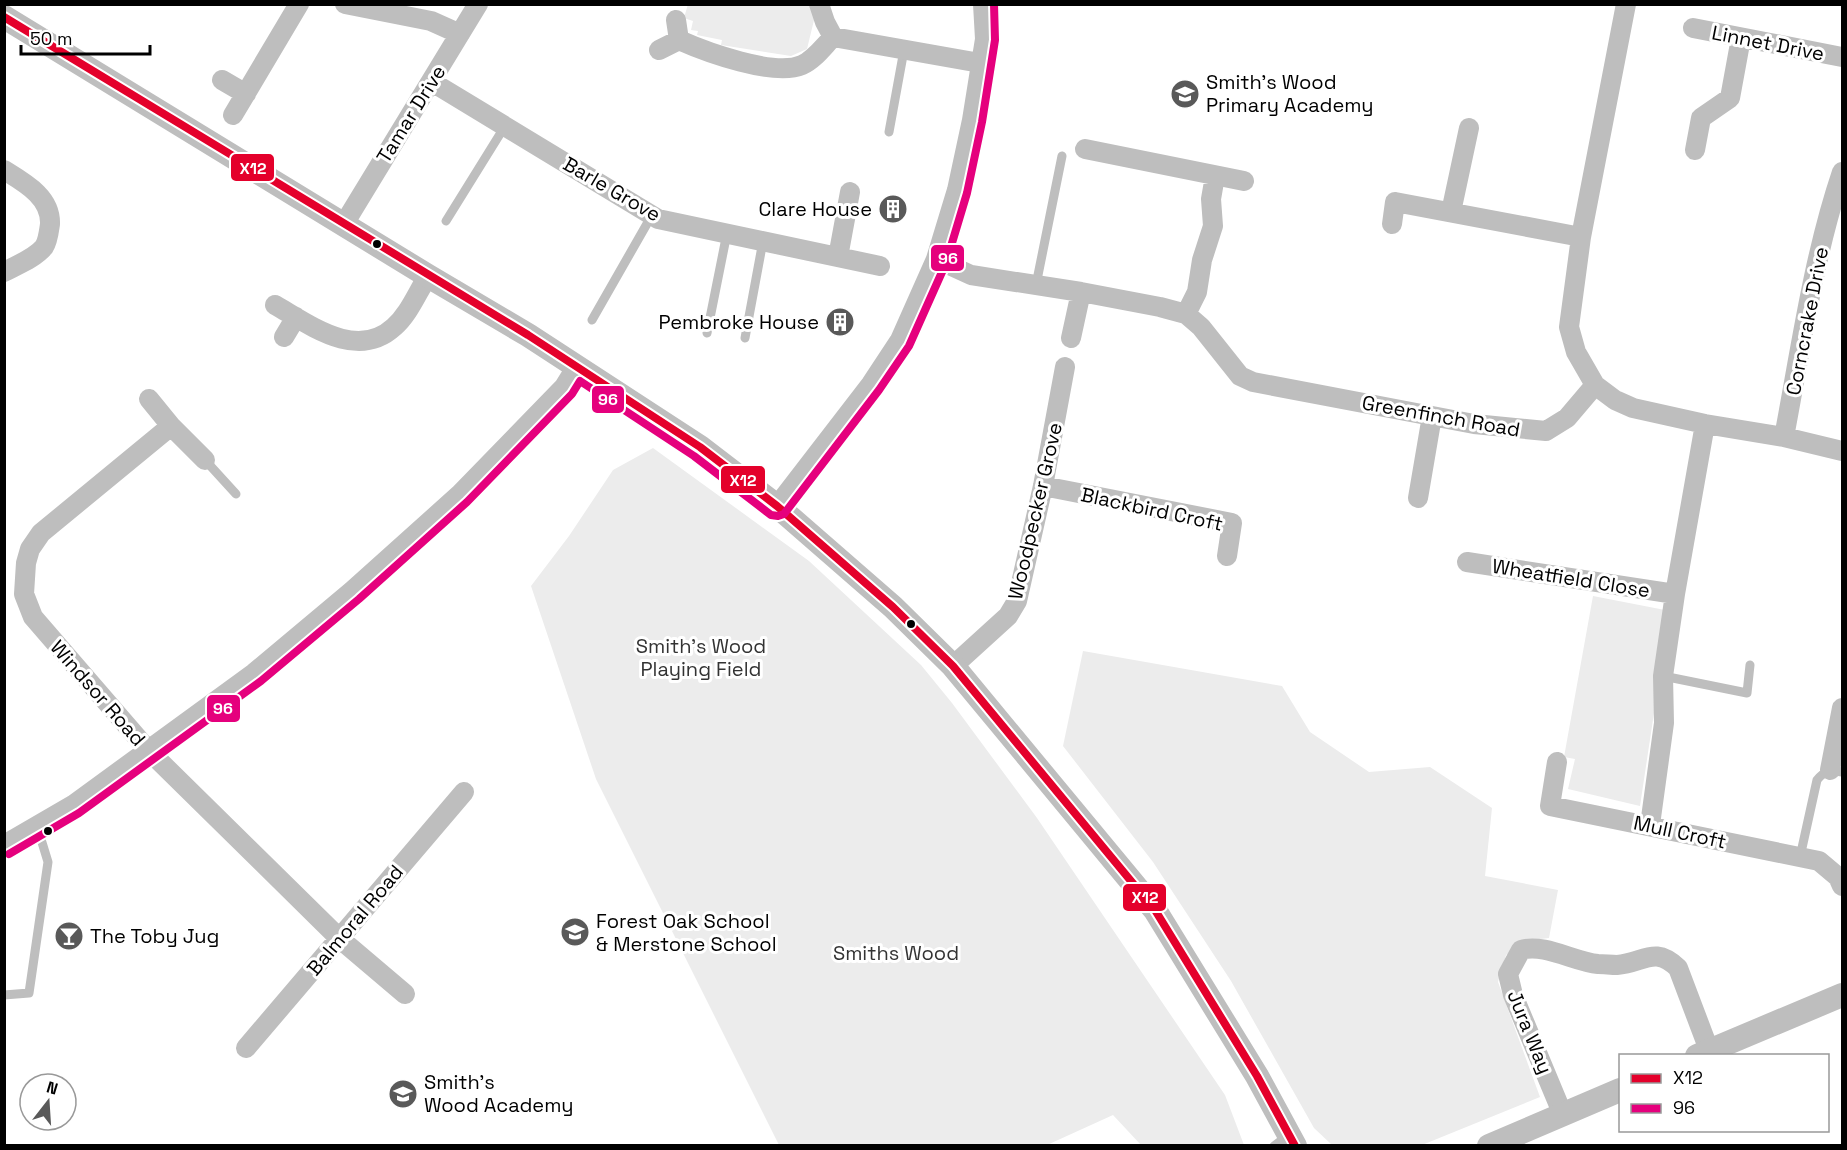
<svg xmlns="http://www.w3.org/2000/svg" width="1847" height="1150" font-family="'Space Grotesk',sans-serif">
  <rect width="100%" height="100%" fill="#fff"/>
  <path fill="#ececec" d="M688,4L811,5L815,16L807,49L791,56L721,45L722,40L697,35L698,31L691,30L693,21L684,18Z
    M653,448L809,561L921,665L952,703L1037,818L1225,1095L1244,1145H1141L1113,1115L1047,1145H779L596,779L531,586L569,536L613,470Z
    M1593,596L1665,610L1657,693L1640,806L1568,789L1575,759L1564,757Z
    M1083,651L1282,686L1310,732L1369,772L1430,767L1492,808L1485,876L1558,890L1549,938L1525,941L1506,955L1498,982L1540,1097L1422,1145H1332L1314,1128L1231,981L1153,862L1063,746Z"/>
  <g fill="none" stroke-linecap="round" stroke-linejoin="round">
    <path stroke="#bebebe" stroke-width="9" d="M889,132L904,50
      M446,221L505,126
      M1036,285L1062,156
      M592,320L652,215
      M707,333L727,233
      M745,338L763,241
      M205,460L236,494
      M1663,676L1747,693L1750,665
      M1800,857L1817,780C1825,770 1831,770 1842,772
      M4,995L29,993L48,862L37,826
      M1274,1146L1287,1136"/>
    <path stroke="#bebebe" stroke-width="20" d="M345,4L431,21L460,34
      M819,4L825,22L833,37L980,63
      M1626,4L1581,237L1569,327L1576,352L1595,385L1615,400L1633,408L1705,424L1784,437L1842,451
      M1693,28L1842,57
      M679,40C706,52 774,77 802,65C814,60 824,46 833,37
      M659,50L679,40L676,20
      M222,80L246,94
      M432,82L658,219L880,266
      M233,115L299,4
      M1085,149L1244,181
      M1695,150L1701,118L1730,98L1741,38
      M4,170C25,183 51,197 50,224C49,231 48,241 44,247C35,258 17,265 4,272
      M1451,212L1469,128
      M344,224L478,4
      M1392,224L1395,202L1581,237
      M838,257L850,192
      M936,259L971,275L1081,292L1160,307L1186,314L1201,327L1240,376L1253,382L1474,424L1546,431L1567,418L1595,385
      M275,305C310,325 357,361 394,327C409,314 417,293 428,276
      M1186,314L1197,292L1202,260L1213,226L1211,199L1215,176
      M284,337L296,317
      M1071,338L1081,292
      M149,399L171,426L205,460
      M171,426L41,533L30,549L26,563L24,594L33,617L148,750L339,938L405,994
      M1784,437C1801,348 1813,258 1842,172
      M1043,486L1232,523L1227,556
      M1418,498L1432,416
      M777,506L871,384L900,340L936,259L957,190L972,120L985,39L983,4
      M1467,562L1675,594
      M953,666L1008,616L1017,601L1043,486L1065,367
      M1557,762L1550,806L1819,861L1838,877L1842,886
      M1830,770L1842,708
      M1650,825L1664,723L1663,676L1675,594L1705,424
      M4,845L73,805L254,673L352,591L460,494L564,387L577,366
      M246,1048L464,792
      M1563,1115L1513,995L1508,974L1521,950C1544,943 1575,962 1598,964C1604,964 1611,965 1617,965C1644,963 1654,945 1678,968L1709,1050"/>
    <path stroke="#bebebe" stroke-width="24" d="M4,17L428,276L528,335L700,447L777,506L893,607L953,666L1155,910L1257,1076L1295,1146
      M1697,1056L1842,995
      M1489,1146L1620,1090"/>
    <g stroke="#fff" stroke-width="12">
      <path id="bus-1" d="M4,17L528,335L700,447L777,506L893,607L953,666L1155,910L1257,1076L1295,1146"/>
    </g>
    <g stroke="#fff" stroke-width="12">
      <path id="bus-2" d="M9,854L79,813L261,681L359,599L467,502L572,394L580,381L694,456L771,515L778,516L784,514L879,390L909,346L946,263L967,193L982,122L995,40L994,4"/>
    </g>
    <use href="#bus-1" stroke="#e4002b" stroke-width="8"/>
    <use href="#bus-2" stroke="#e5007d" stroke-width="8"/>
  </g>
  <defs>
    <g id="school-disc" transform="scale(1.5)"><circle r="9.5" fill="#595959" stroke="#fff"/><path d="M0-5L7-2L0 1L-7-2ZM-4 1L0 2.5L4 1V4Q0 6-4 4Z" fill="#fff"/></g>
    <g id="building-disc" transform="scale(1.5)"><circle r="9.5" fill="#595959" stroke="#fff"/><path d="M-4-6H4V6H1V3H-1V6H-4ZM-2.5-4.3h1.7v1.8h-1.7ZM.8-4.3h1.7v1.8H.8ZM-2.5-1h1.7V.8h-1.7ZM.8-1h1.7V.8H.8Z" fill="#fff"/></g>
    <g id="bar-disc" transform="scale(1.5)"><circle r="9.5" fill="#595959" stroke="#fff"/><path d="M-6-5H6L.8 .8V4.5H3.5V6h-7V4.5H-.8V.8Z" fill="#fff"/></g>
  </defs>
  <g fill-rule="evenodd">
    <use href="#school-disc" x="1185" y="94"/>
    <use href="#building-disc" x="893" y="209"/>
    <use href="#building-disc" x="840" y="322"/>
    <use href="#school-disc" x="575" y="932"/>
    <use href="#bar-disc" x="69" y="936"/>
    <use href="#school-disc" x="403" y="1094"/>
  </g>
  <g fill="#000" stroke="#fff" stroke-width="2">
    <circle cx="377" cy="244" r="5"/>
    <circle cx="911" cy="624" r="5"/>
    <circle cx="48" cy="831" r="5"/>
  </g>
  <g text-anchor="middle" stroke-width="6" stroke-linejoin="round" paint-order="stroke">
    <g font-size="20" fill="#000" stroke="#fff">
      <text transform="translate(1768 43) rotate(11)" y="7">Linnet Drive</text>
      <text transform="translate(411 114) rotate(-58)" y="7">Tamar Drive</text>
      <text transform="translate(612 189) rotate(30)" y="7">Barle Grove</text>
      <text transform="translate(1807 321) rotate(-79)" y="7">Corncrake Drive</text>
      <text transform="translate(1441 416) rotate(10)" y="7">Greenfinch Road</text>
      <text transform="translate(1152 509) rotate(12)" y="7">Blackbird Croft</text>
      <text transform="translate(1035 511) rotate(-77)" y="7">Woodpecker Grove</text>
      <text transform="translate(1571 578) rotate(9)" y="7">Wheatfield Close</text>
      <text transform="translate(98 693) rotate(49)" y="7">Windsor Road</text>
      <text transform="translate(1680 832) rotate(12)" y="7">Mull Croft</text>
      <text transform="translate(355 920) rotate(-50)" y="7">Balmoral Road</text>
      <text transform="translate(1530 1032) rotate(68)" y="7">Jura Way</text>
    </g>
    <g font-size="20" fill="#000" stroke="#fff" text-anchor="start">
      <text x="1206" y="89">Smith's Wood<tspan x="1206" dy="23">Primary Academy</tspan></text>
      <text x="872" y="216" text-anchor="end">Clare House</text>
      <text x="819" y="329" text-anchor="end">Pembroke House</text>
      <text x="596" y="928">Forest Oak School<tspan x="596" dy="23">&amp; Merstone School</tspan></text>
      <text x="90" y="943">The Toby Jug</text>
      <text x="424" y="1089">Smith's<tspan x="424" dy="23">Wood Academy</tspan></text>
    </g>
    <g font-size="20" fill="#333" stroke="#fff">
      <text x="701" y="653">Smith's Wood<tspan x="701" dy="23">Playing Field</tspan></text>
      <text x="896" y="960">Smiths Wood</text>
    </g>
  </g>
  <g stroke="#fff" stroke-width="2">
    <rect x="230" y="153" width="45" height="29" rx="6" fill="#e4002b"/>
    <rect x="930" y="244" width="35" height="28" rx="6" fill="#e5007d"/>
    <rect x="591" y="385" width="34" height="29" rx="6" fill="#e5007d"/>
    <rect x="720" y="465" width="46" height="29" rx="6" fill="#e4002b"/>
    <rect x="206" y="694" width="35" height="29" rx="6" fill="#e5007d"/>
    <rect x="1122" y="883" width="45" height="29" rx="6" fill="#e4002b"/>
  </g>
  <g font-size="16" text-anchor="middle" font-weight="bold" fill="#fff">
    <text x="253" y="174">X12</text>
    <text x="948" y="264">96</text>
    <text x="608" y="405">96</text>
    <text x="743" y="486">X12</text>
    <text x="223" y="714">96</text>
    <text x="1145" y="903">X12</text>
  </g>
  <rect width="1847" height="1150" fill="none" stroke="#000000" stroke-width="12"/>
  <rect x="1619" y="1054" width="210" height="78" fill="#ffffff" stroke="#999999" stroke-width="1.5"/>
  <rect x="1631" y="1074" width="30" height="9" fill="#e4002b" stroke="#999999" stroke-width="1.5"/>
  <text x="1673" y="1084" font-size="18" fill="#000000">X12</text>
  <rect x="1631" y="1104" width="30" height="9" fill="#e5007d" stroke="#999999" stroke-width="1.5"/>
  <text x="1673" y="1114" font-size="18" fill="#000000">96</text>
  <g transform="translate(48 1102) rotate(17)"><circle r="28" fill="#ffffff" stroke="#999999" stroke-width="1.5"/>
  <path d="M0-4.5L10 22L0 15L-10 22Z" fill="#595959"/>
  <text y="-9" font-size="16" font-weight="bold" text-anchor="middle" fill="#000000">N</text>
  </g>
  <path d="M21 45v9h129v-9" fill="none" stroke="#000000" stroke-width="3"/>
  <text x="30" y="45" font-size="18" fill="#000000" stroke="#ffffff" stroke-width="4.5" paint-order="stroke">50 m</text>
</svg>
